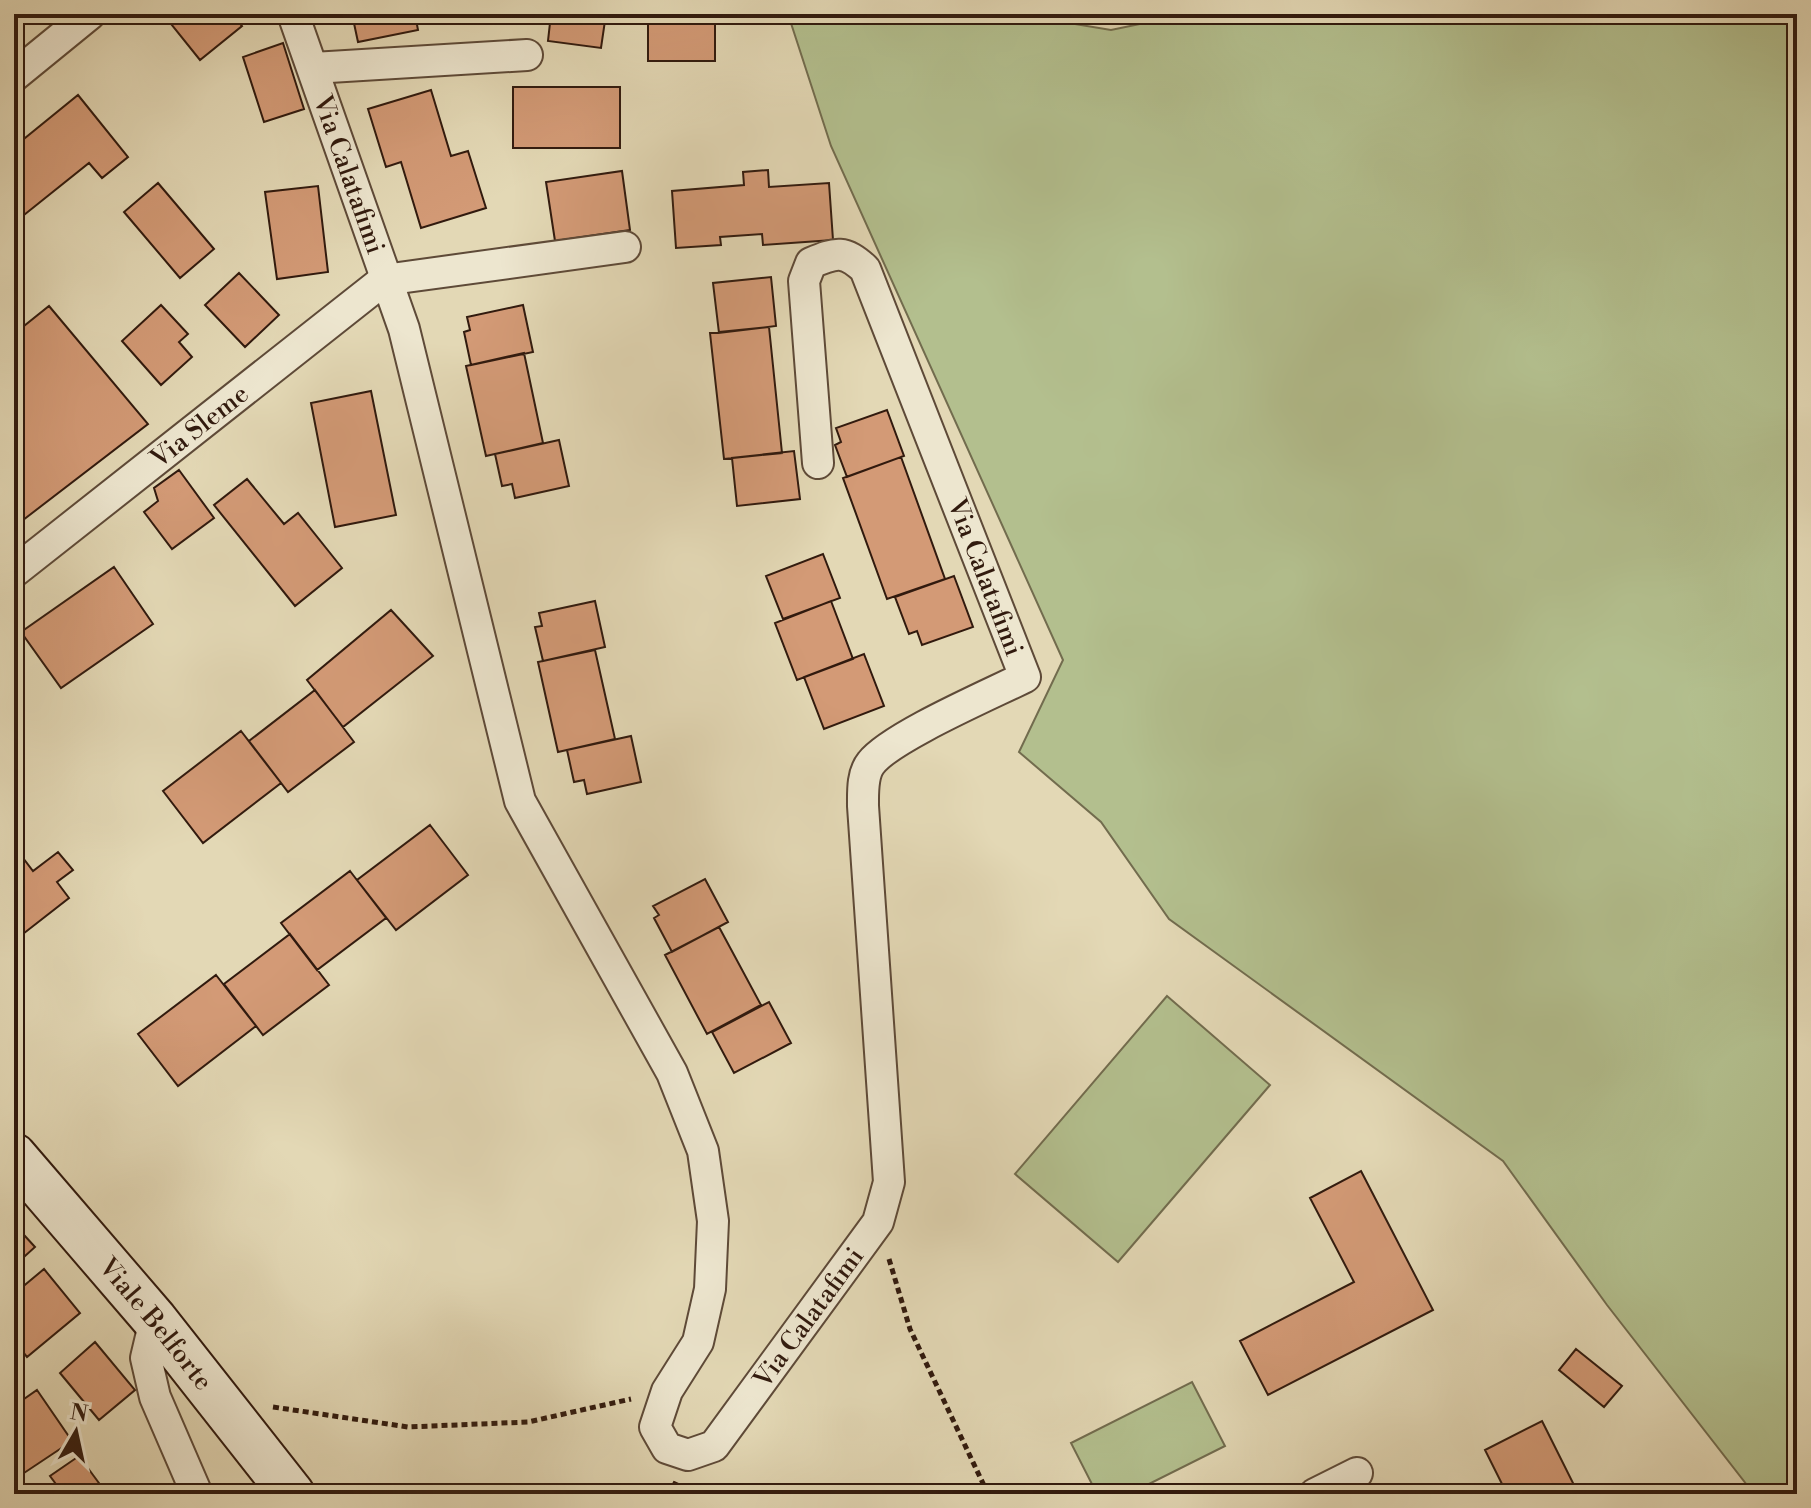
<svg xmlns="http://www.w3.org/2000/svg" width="1811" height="1508" font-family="'Libre Bodoni',serif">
  <rect width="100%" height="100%" fill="#e3d8b5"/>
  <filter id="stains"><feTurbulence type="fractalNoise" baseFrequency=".0025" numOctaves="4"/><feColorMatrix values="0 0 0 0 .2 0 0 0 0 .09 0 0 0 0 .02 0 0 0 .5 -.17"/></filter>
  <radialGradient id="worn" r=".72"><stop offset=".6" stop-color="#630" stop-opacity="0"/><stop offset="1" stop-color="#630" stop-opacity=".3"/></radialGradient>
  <path fill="#b3bf8e" stroke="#726c4e" stroke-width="2" d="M788,14H1014L1111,30L1188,14H1797V1494H1754L1607,1305L1503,1161L1169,919L1101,822L1019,752L1063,660L831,146Z
    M1167,996L1270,1085L1118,1262L1015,1174Z
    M1192,1382L1225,1446L1129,1494H1097L1071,1443Z"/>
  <path fill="#d39a76" stroke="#311a0e" stroke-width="2" d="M183,14H232L242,26L200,60L171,24Z
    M352,14H415L418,30L358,42Z
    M461,14H518V17L462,20Z
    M551,14H606L601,48L548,41Z
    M648,14H715V61H648Z
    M283,43L304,109L264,122L243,57Z
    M513,87H620V148H513Z
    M431,90L451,156L468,151L486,208L421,228L401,162L386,167L368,109Z
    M78,95L128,157L102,178L89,163L14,223V147Z
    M768,170L769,187L829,183L833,240L763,245L762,234L720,237L721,245L676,248L672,191L744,185L743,172Z
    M622,171L630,230L555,241L546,182Z
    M158,183L214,249L180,278L124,212Z
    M318,186L328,272L277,279L265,192Z
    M239,273L279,315L245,347L205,305Z
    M771,277L776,326L719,333L713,283Z
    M161,305L188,334L179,342L192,357L161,385L122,341Z
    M523,305L533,352L471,365L464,332L470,330L467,317Z
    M49,306L148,424L14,527V334Z
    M769,327L782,453L724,459L710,333Z
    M524,353L543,443L486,456L466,366Z
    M371,391L396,515L335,527L311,403Z
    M887,410L904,456L847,477L835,445L841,442L836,428Z
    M559,440L569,486L515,498L512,484L502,486L495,454Z
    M794,451L800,499L737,506L732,458Z
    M901,457L945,579L887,599L843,478Z
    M179,470L214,518L172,549L144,512L158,501L154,488Z
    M247,479L284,524L298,513L342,568L295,606L214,505Z
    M823,554L840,598L783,619L766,576Z
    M114,567L153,624L61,688L21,632Z
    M954,576L973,627L922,645L917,631L909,634L895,597Z
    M595,601L605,647L543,661L535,627L542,626L539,613Z
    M831,601L853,659L797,680L775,623Z
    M391,610L433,656L343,727L307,680Z
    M595,650L615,739L558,752L538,662Z
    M864,654L884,706L824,729L804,677Z
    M315,690L354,742L288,792L249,741Z
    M241,731L281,783L203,843L163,791Z
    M631,736L641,782L587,794L584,780L574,782L567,750Z
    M430,825L468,875L396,930L357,880Z
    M17,850L33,871L58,852L73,870L57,882L69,898L14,941Z
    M350,871L386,918L317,970L281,923Z
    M705,879L728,922L672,952L654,918L659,915L653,906Z
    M719,927L761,1005L707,1034L665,955Z
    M290,934L329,985L263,1035L224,984Z
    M216,975L256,1026L178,1086L138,1034Z
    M769,1002L791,1043L734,1073L712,1032Z
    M1361,1171L1433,1310L1268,1395L1240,1341L1354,1282L1310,1198Z
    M14,1224L35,1247L14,1266Z
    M44,1269L80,1313L27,1357L14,1341V1294Z
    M95,1342L135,1390L99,1420L60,1373Z
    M1576,1349L1622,1386L1604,1407L1559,1370Z
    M37,1390L72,1441L21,1475L14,1465V1406Z
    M1542,1421L1574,1485L1556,1494H1507L1485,1450Z
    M79,1456L107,1494H56L61,1491L50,1476Z
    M674,1482L700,1494H668Z"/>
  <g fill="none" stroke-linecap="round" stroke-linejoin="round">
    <g stroke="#5e4a38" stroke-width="34">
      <g id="minor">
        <path id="s1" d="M293,14L404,329L520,801L672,1073L703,1151L713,1221L710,1289L698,1342L667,1391L655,1427L667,1448L688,1455L714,1446L878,1222L889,1182L863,806C863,792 862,774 871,763C891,737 991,694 1025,677L865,269C844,250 837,252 811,263L804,281L818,463"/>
        <path d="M313,68L527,55"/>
        <path d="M14,76L90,14"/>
        <path id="s2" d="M14,572L384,280L625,247"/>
        <path d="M155,1320L146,1358L155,1397L197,1494"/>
        <path d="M1315,1494L1357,1473"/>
      </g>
    </g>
    <g stroke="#311a0e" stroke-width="48">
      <g id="secondary">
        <path id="s3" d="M14,1156L155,1320L292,1494"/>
      </g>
    </g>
    <path stroke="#311a0e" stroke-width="5" stroke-dasharray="6 4" stroke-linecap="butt" d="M889,1259L910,1329L988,1494
      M273,1407L408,1427L528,1422L631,1399"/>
    <use href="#minor" stroke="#ede6cf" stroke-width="30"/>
    <use href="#secondary" stroke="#ede6cf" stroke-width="44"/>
  </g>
  <g text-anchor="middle" stroke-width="6" stroke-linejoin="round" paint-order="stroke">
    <g font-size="26" fill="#311a0e" stroke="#ede6cf">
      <text dy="9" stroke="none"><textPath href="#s1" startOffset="170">Via Calatafimi</textPath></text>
      <text dy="9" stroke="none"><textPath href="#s2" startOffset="236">Via Sleme</textPath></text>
      <text transform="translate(986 577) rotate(69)" y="9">Via Calatafimi</text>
      <text dy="9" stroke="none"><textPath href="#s1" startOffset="1738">Via Calatafimi</textPath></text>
      <text dy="9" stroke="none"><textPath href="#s3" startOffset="220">Viale Belforte</textPath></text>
    </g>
  </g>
  <rect width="1811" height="1508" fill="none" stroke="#e3d8b5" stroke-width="48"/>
  <rect x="16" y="16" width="1779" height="1476" fill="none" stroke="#311a0e" stroke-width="4"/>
  <rect x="24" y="24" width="1763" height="1460" fill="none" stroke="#311a0e" stroke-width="2"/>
  <g transform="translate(76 1432) rotate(9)" stroke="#ede6cf" stroke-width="6" paint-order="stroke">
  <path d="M0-6L14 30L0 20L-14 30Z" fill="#311a0e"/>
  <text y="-12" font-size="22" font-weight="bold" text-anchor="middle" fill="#311a0e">N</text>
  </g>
  <rect width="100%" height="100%" filter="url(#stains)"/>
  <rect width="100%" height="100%" fill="url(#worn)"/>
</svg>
